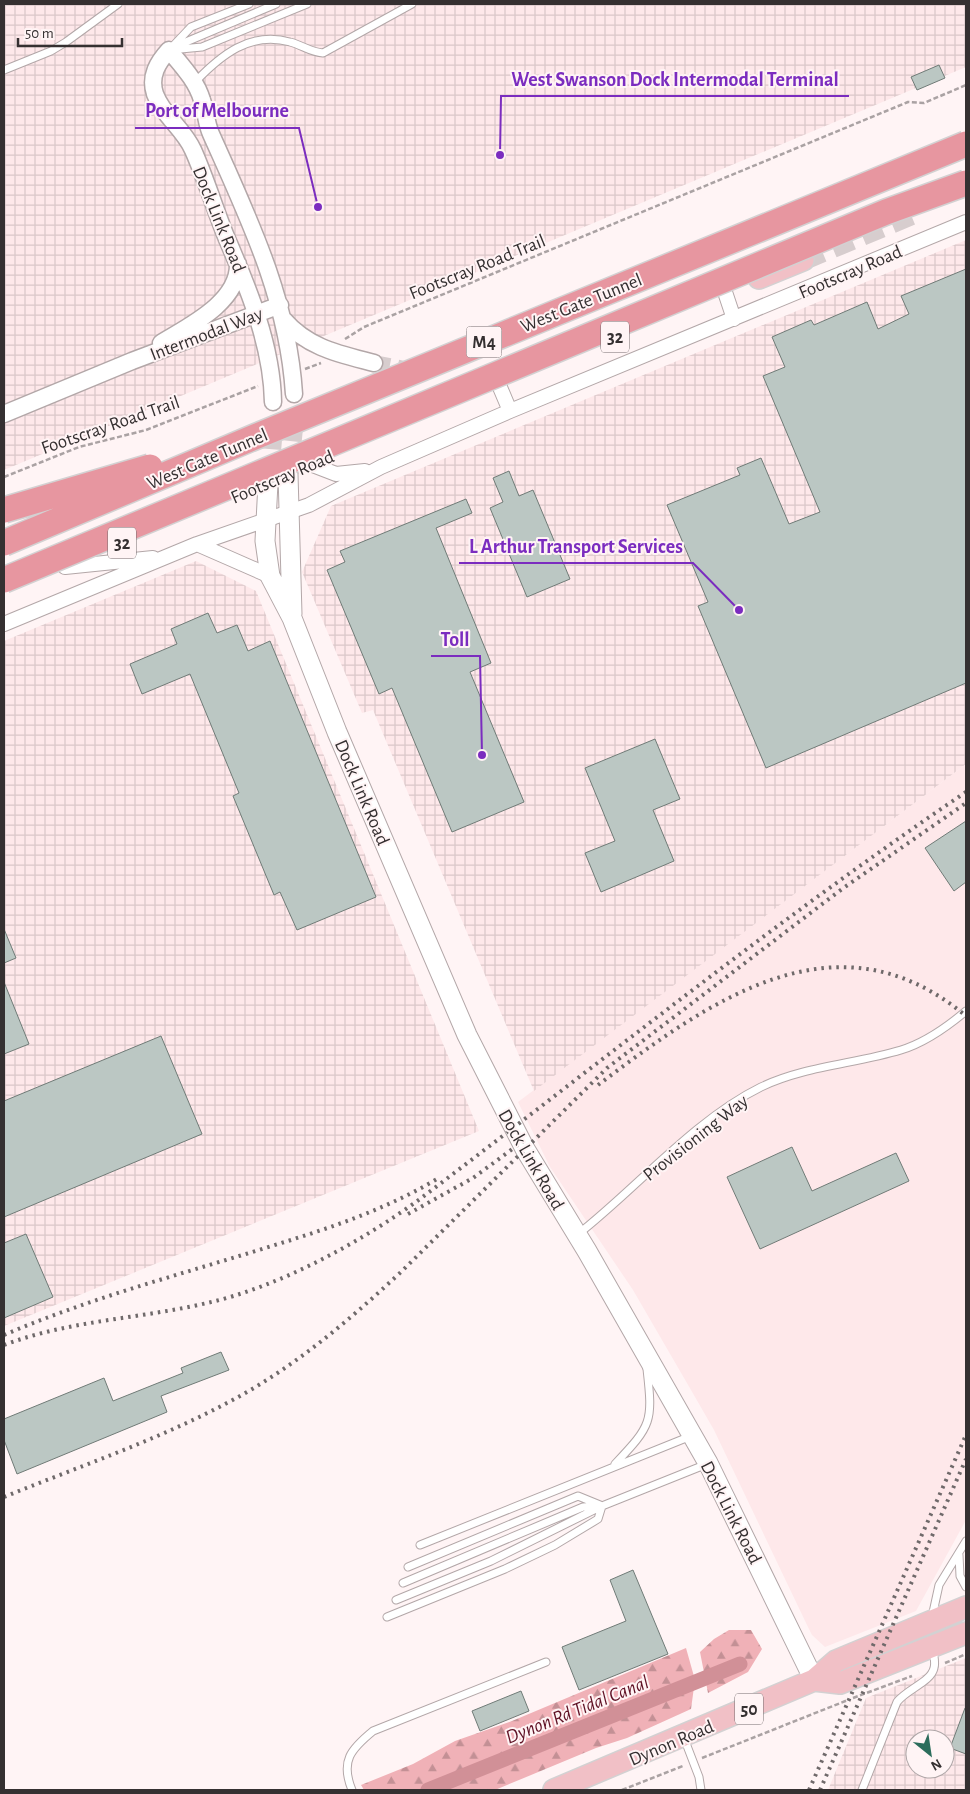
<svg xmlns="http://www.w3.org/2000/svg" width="970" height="1794" font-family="'Alegreya Sans',sans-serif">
  <defs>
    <pattern id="industrial-grid" width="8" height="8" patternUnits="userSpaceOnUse" patternTransform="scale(1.25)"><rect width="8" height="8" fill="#fee8ea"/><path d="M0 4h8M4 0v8" fill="none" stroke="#dac7c9"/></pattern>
    <pattern id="forest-firs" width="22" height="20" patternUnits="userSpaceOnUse" patternTransform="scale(1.25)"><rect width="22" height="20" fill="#f0b1b7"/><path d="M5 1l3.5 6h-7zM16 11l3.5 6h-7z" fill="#c39095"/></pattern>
  </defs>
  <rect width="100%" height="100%" fill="#fff4f5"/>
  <path fill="#fee8ea" d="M966,764V1520L916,1611L825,1647L812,1635L807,1625L714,1430L691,1390L633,1290L550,1167L518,1102Z"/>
  <path fill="url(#industrial-grid)" fill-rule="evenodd" d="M4,4H966V67L4,470Z
    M966,240V764L534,1091L373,710L362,713L302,572L331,506Z
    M196,561L256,591L479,1131L4,1326V641Z
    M966,1658V1790H828L866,1698ZM915,1739H945V1769H915Z"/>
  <path fill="url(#forest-firs)" d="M729,1630H751L762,1649L748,1672L708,1693L700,1652L714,1639Z
    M686,1648L695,1680L691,1709L627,1738L596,1748L495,1790H364L361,1785L413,1764L455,1741L512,1721Z"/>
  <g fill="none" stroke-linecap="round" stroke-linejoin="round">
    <path stroke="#d19097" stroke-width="15" d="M428,1790L740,1664"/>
  </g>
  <path fill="#bbc7c3" stroke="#707b77" d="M939,65L945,78L917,90L911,77Z
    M966,269V683L766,768L698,606L708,602L667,505L740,475L737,468L761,458L789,524L820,512L763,376L785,367L772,337L811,320L814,325L867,302L878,329L909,314L901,296Z
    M509,471L519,496L533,490L570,579L527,597L490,508L503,502L493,478Z
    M466,499L472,513L436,528L491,663L470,672L524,802L452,832L392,688L379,694L327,570L345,562L340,551Z
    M208,613L217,633L237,625L248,651L270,641L376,897L297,930L280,892L274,895L233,796L239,793L190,674L142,694L130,664L177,644L171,629Z
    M655,739L680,799L653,810L674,861L601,892L585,853L615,841L585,768Z
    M966,821V882L954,891L925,848Z
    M4,929L16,958L4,963Z
    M4,982L29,1044L4,1054Z
    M161,1036L202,1134L4,1217V1101Z
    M792,1147L812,1191L896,1153L909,1181L760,1249L727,1177Z
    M26,1234L53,1297L4,1318V1243Z
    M221,1352L229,1370L161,1396L167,1412L17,1474L4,1440V1419L104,1378L113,1401L183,1373L181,1368Z
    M633,1570L668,1654L579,1690L562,1647L626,1621L610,1580Z
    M521,1691L529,1711L480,1731L472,1711Z
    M965,1708H966V1754L950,1748Z"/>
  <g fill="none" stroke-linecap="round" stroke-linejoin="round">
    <path stroke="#d7cdce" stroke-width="16" stroke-dasharray="16 8" stroke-linecap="butt" d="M374,363L404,369"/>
    <path stroke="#d7cdce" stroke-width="21" stroke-dasharray="21 11" stroke-linecap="butt" d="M803,260L918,212
      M288,473L294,413
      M268,481L273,422"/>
    <g stroke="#b3a7a8" stroke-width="9">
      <path id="service" d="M173,46L191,27L249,4
        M174,47L276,4
        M170,50L202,47L307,4
        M4,70L51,51L66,42L118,4
        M195,82C221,55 250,31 290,42C302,45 310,52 323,53L412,4
        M577,1235C636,1189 694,1120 761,1087C805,1066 855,1064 901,1050C924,1043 947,1027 966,1011
        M615,1464C652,1425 653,1422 647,1369
        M420,1545L691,1436
        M959,1555L960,1576L966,1587
        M408,1567L578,1496L600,1505
        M403,1583L583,1507L597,1506
        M396,1600L491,1561L602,1506L707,1464
        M387,1617L505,1569L555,1545L598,1519L602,1506
        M932,1617L939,1585L966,1541
        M684,1738L699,1777L701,1790
        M352,1790C340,1761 351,1749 373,1731L546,1662
        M862,1790L897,1702C907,1689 931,1682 934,1668C936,1662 933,1654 933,1648"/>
    </g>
    <g stroke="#b3a7a8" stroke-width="16">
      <path id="minor" d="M725,292L734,319
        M499,385L510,411
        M310,464L336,474L365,471
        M197,544L270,576
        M65,567L153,558
        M4,624L197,544L309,505L381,467L510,411L966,222"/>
    </g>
    <g stroke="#b3a7a8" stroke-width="19">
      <path id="tertiary" d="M284,320C308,348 340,354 374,363
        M161,343C189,326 239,302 238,264
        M273,402C272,346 249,290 227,239C215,210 206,179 193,150C184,129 163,116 155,94C149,76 158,62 169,50C182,66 196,80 202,100C206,111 206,123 211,134C249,219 288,299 294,394
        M4,414L132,361L280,305"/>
    </g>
    <g stroke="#b3a7a8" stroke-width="21">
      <path id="secondary" d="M288,474L292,614
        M268,483L265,541L270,576L292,618L337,732L467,1035L525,1149L587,1251L708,1463L814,1680"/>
    </g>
    <g stroke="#d3d1d2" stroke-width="24">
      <path id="primary" d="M759,278L803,260
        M814,1680L840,1683L966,1633
        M554,1790L814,1680L836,1661L966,1607"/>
    </g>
    <path stroke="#aaa2a3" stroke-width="2.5" stroke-dasharray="5 2.5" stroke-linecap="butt" d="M345,339L364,327L908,102L924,103L966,85
      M305,369L321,363
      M4,477L79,447L146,430L258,386
      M945,1663L966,1654
      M853,1698L912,1676
      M702,1758L848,1700
      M622,1790L683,1766"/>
    <use href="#service" stroke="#fff" stroke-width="7"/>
    <use href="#minor" stroke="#fff" stroke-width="14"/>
    <use href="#tertiary" stroke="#fff" stroke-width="16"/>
    <use href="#secondary" stroke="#fff" stroke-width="19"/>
    <use href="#primary" stroke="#f1c0c6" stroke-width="21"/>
    <path stroke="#6f696a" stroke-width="4" stroke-dasharray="2.5 5" stroke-linecap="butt" d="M598,1085C707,1003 836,907 966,1016
      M408,1214L473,1178L526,1139
      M4,1335C83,1301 167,1278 249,1253C314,1233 378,1214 437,1179
      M4,1345C70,1320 139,1319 207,1303C279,1287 361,1242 420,1199C601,1062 778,919 966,792
      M4,1497C85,1464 170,1436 247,1392C304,1359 354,1316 402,1271L607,1068L842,889L966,803
      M809,1790L966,1435
      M820,1790L966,1459"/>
    <g stroke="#d3d1d2" stroke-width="28" stroke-linecap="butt">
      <path id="motorway-bridge" d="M4,510L150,467
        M4,543L257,436L966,144
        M4,580L886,212L966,183"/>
    </g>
    <use href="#motorway-bridge" stroke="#e796a0" stroke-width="25"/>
  </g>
  <g text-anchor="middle" stroke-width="4" stroke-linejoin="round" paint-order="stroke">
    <g fill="#fff4f5" stroke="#726b6c" stroke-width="1">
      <rect x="601" y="321.5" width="28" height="31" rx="4"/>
      <rect x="466.5" y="326.5" width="35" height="31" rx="4"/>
      <rect x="108" y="527.5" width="28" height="31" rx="4"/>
      <rect x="735" y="1693.5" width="28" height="31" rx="4"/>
    </g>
    <g font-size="18" font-weight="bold" fill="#353031">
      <text x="615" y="343">32</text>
      <text x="484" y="348">M4</text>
      <text x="122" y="549">32</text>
      <text x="749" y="1715">50</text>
    </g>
    <g font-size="19" fill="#353031" stroke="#fff4f5">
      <text transform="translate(220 219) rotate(68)" y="7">Dock Link Road</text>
      <text transform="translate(477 266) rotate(-22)" y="7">Footscray Road Trail</text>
      <text transform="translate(850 271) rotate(-23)" y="7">Footscray Road</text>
      <text transform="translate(581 302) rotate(-22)" y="7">West Gate Tunnel</text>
      <text transform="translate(206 333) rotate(-21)" y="7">Intermodal Way</text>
      <text transform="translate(110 424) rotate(-19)" y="7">Footscray Road Trail</text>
      <text transform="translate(207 458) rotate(-23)" y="7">West Gate Tunnel</text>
      <text transform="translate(282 476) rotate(-23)" y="7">Footscray Road</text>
      <text transform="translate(363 792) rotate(67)" y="7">Dock Link Road</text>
      <text transform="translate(695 1137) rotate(-38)" y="7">Provisioning Way</text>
      <text transform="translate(532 1159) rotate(60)" y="7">Dock Link Road</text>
      <text transform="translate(732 1512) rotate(63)" y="7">Dock Link Road</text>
      <text transform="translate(671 1742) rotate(-23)" y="7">Dynon Road</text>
    </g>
    <g font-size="20" font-style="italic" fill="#601225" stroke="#fff4f5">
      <text transform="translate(577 1709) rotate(-22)" y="7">Dynon Rd Tidal Canal</text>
    </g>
  </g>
  <path fill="none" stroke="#7b2cbf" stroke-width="2" d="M500 155L501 96H849M318 207L299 128H135M739 610L693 563H459M482 755L480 656H431"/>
  <g fill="#7b2cbf" stroke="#fff4f5" stroke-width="2">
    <circle cx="500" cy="155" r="5"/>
    <circle cx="318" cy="207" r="5"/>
    <circle cx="739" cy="610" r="5"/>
    <circle cx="482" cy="755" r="5"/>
  </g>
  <g font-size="20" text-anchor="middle" font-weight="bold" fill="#7b2cbf" stroke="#fff4f5" stroke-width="4" stroke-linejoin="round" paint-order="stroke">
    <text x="675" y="86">West Swanson Dock Intermodal Terminal</text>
    <text x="217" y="117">Port of Melbourne</text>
    <text x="576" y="553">L Arthur Transport Services</text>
    <text x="455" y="646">Toll</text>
  </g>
  <rect width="970" height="1794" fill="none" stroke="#353031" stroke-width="10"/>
  <g transform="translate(930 1754) rotate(150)"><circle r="24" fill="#fff4f5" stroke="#aea6a7"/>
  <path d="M0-4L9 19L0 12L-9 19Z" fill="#2c6d5c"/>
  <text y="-8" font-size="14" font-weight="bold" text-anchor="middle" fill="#353031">N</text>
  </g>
  <path d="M18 38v8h104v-8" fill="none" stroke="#353031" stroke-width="2.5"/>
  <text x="25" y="38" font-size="15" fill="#353031" stroke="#fff4f5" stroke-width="4" paint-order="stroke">50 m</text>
</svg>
